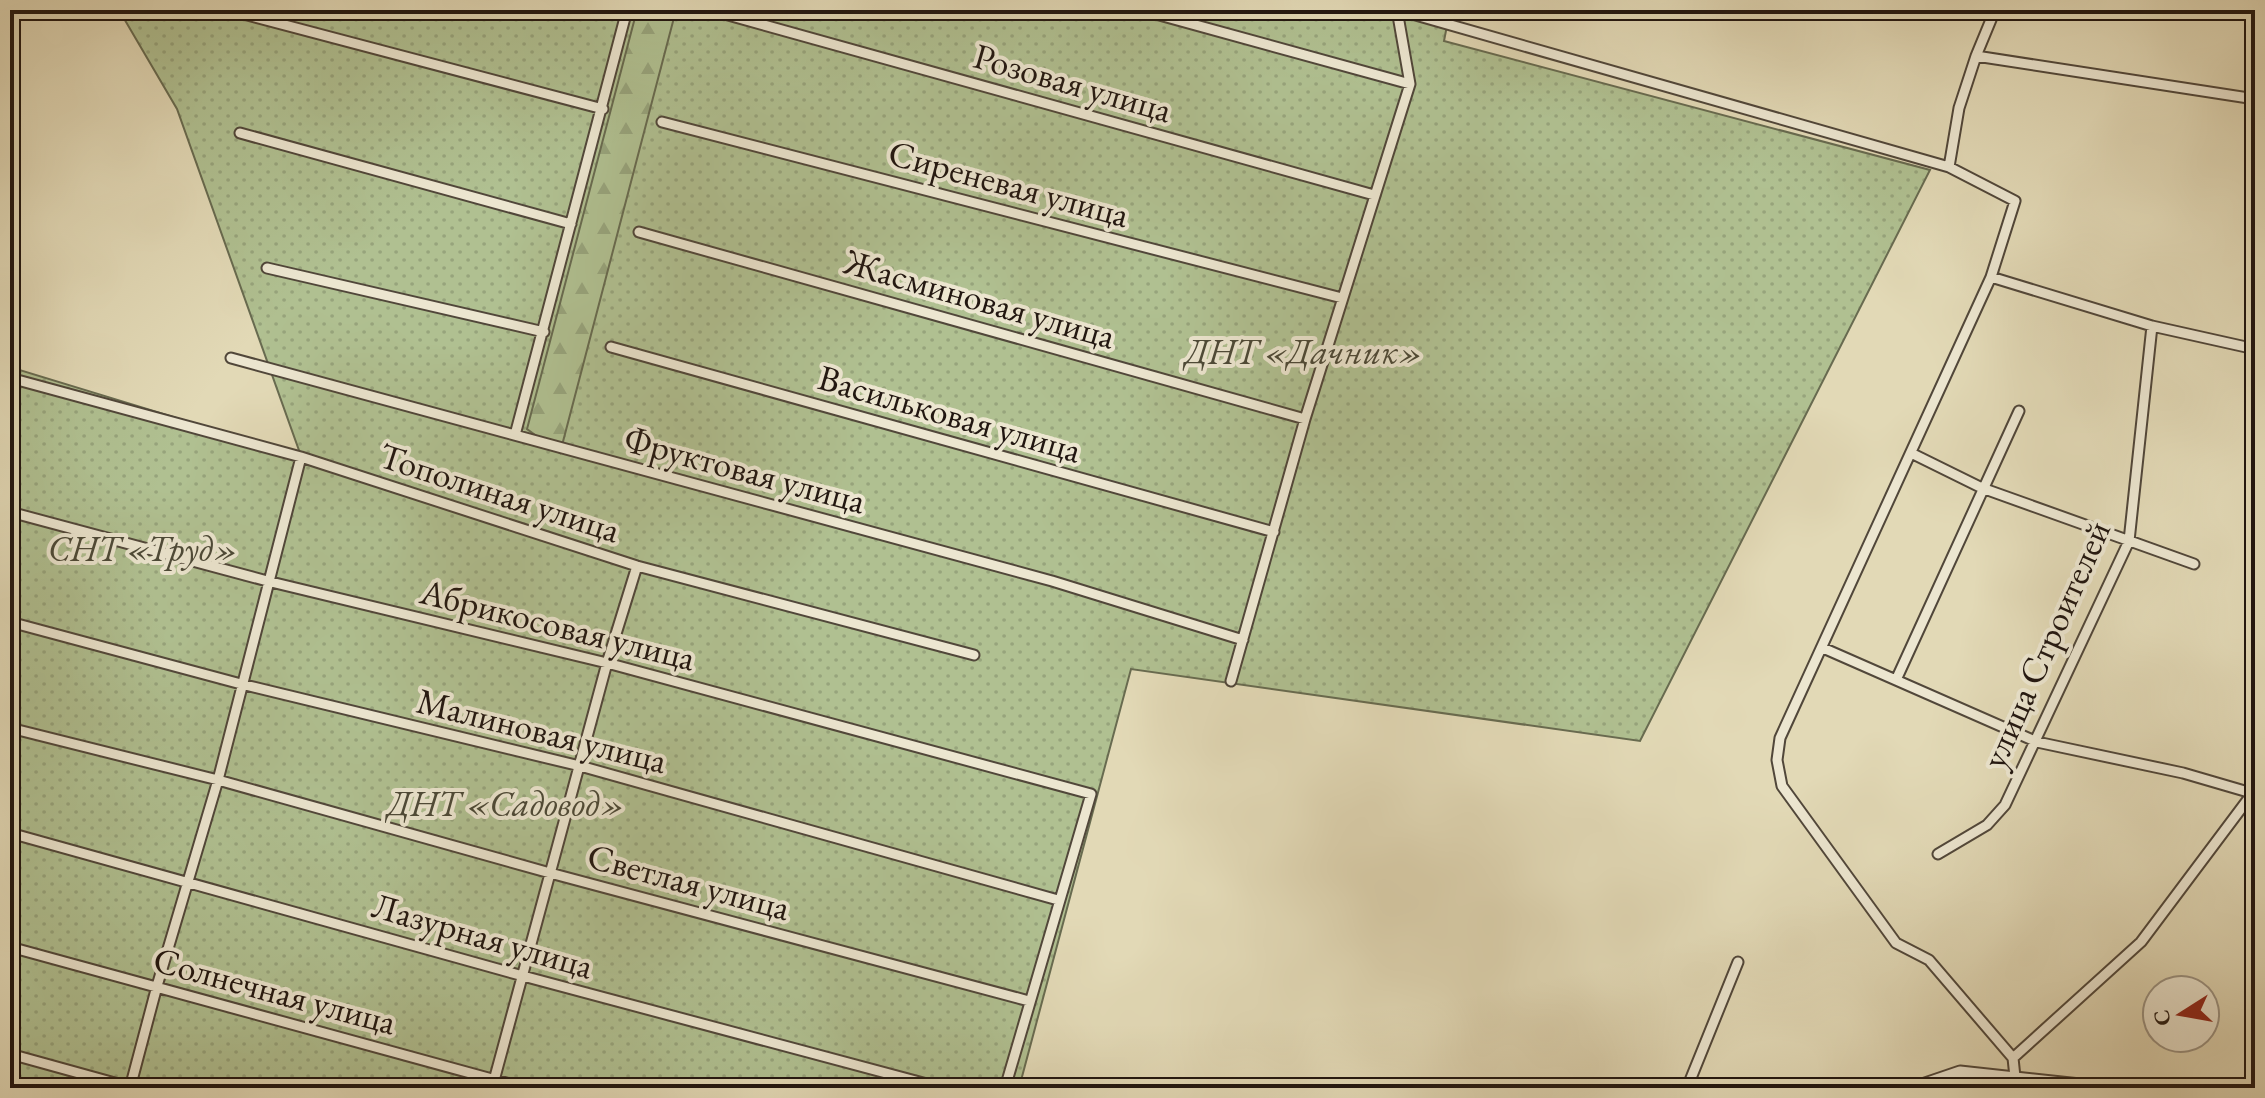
<svg xmlns="http://www.w3.org/2000/svg" width="2265" height="1098" font-family="'EB Garamond',serif">
  <defs>
    <pattern id="green-dots" width="8" height="8" patternUnits="userSpaceOnUse" patternTransform="scale(2)"><rect width="8" height="8" fill="#b0c091"/><path d="M2 2h.1M6 6h.1" fill="none" stroke="#97a47c" stroke-width="1.8" stroke-linecap="round"/></pattern>
    <pattern id="forest-firs" width="22" height="20" patternUnits="userSpaceOnUse" patternTransform="scale(2)"><rect width="22" height="20" fill="#b0c091"/><path d="M5 1l3.5 6h-7zM16 11l3.5 6h-7z" fill="#97a47c"/></pattern>
  </defs>
  <rect width="100%" height="100%" fill="#e2d9b6"/>
  <filter id="stains"><feTurbulence type="fractalNoise" baseFrequency=".0025" numOctaves="4"/><feColorMatrix values="0 0 0 0 .2 0 0 0 0 .09 0 0 0 0 .02 0 0 0 .5 -.17"/></filter>
  <radialGradient id="worn" r=".72"><stop offset=".6" stop-color="#630" stop-opacity="0"/><stop offset="1" stop-color="#630" stop-opacity=".3"/></radialGradient>
  <path fill="url(#green-dots)" stroke="#686b50" stroke-width="2" d="M119,10H1450L1444,41L1930,170L1640,741L1131,669L1019,1088H10V367L301,456L177,109Z"/>
  <path fill="url(#forest-firs)" stroke="#686b50" stroke-width="2" d="M637,10H676L560,453L527,429Z"/>
  <g fill="none" stroke-linecap="round" stroke-linejoin="round">
    <g stroke="#51473a" stroke-width="13">
      <path id="minor" d="M228,10L603,109
        M710,10L1374,195
        M1141,10L1410,84
        M1398,10L1949,167L2015,201L1991,277L1780,738L1777,760L1782,786L1896,943L1929,960L2013,1058L2015,1077
        M1976,56L2255,99
        M662,122L1342,298
        M240,133L571,224
        M1949,167L1959,108L1976,56L1995,10
        M639,232L1305,419
        M267,268L544,332
        M1991,277L2152,326L2255,349
        M611,347L1274,532
        M231,358L1052,581L1243,640
        M10,378L301,457L637,566L974,655
        M515,435L627,10
        M1911,453L1982,488L2194,564
        M10,512L271,582L607,663L1091,794L1005,1088
        M10,622L241,684L580,766L1058,900
        M1823,648L2037,742L2183,773L2255,794
        M1896,680L2019,411
        M1231,681L1305,419L1410,84L1397,10
        M10,728L218,780L550,873L1029,1001
        M10,833L523,976L942,1088
        M1938,854L1987,825L2005,805L2129,541L2152,326
        M10,947L525,1088
        M10,1054L133,1088
        M2013,1058L2141,942L2252,794L2255,775
        M130,1088L157,986L218,780L301,457
        M492,1088L607,663L637,566
        M1687,1088L1738,962"/>
    </g>
    <g stroke="#51473a" stroke-width="15">
      <path id="tertiary" d="M1913,1088L1960,1072L2108,1088"/>
    </g>
    <use href="#minor" stroke="#ece6d0" stroke-width="9"/>
    <use href="#tertiary" stroke="#ece6d0" stroke-width="11"/>
  </g>
  <g text-anchor="middle" stroke-width="8" stroke-linejoin="round" paint-order="stroke">
    <g font-size="36" fill="#211610" stroke="#ece6d0">
      <text transform="translate(1073 82) rotate(16)" y="13">Розовая улица</text>
      <text transform="translate(1009 183) rotate(15)" y="13">Сиреневая улица</text>
      <text transform="translate(980 298) rotate(16)" y="13">Жасминовая улица</text>
      <text transform="translate(950 413) rotate(16)" y="13">Васильковая улица</text>
      <text transform="translate(745 469) rotate(15)" y="13">Фруктовая улица</text>
      <text transform="translate(500 492) rotate(18)" y="13">Тополиная улица</text>
      <text transform="translate(558 624) rotate(14)" y="13">Абрикосовая улица</text>
      <text transform="translate(2045 644) rotate(-66)" y="13">улица Строителей</text>
      <text transform="translate(542 730) rotate(14)" y="13">Малиновая улица</text>
      <text transform="translate(689 881) rotate(15)" y="13">Светлая улица</text>
      <text transform="translate(483 935) rotate(16)" y="13">Лазурная улица</text>
      <text transform="translate(275 990) rotate(15)" y="13">Солнечная улица</text>
    </g>
    <g font-size="36" font-style="italic" fill="#4c4937" stroke="#ece6d0">
      <text x="1304" y="364">ДНТ «Дачник»</text>
      <text x="143" y="561">СНТ «Труд»</text>
      <text x="506" y="816">ДНТ «Садовод»</text>
    </g>
  </g>
  <rect width="2265" height="1098" fill="none" stroke="#e2d9b6" stroke-width="40"/>
  <rect x="12" y="12" width="2241" height="1074" fill="none" stroke="#211610" stroke-width="4"/>
  <rect x="20" y="20" width="2225" height="1058" fill="none" stroke="#211610" stroke-width="2"/>
  <g transform="translate(2181 1014) rotate(259)"><circle r="38" fill="#ece6d0" stroke="#9b9383" stroke-width="2"/>
  <path d="M0-6L14 30L0 20L-14 30Z" fill="#8f2418"/>
  <text y="-12" font-size="22" font-weight="bold" text-anchor="middle" fill="#211610">С</text>
  </g>
  <rect width="100%" height="100%" filter="url(#stains)"/>
  <rect width="100%" height="100%" fill="url(#worn)"/>
</svg>
